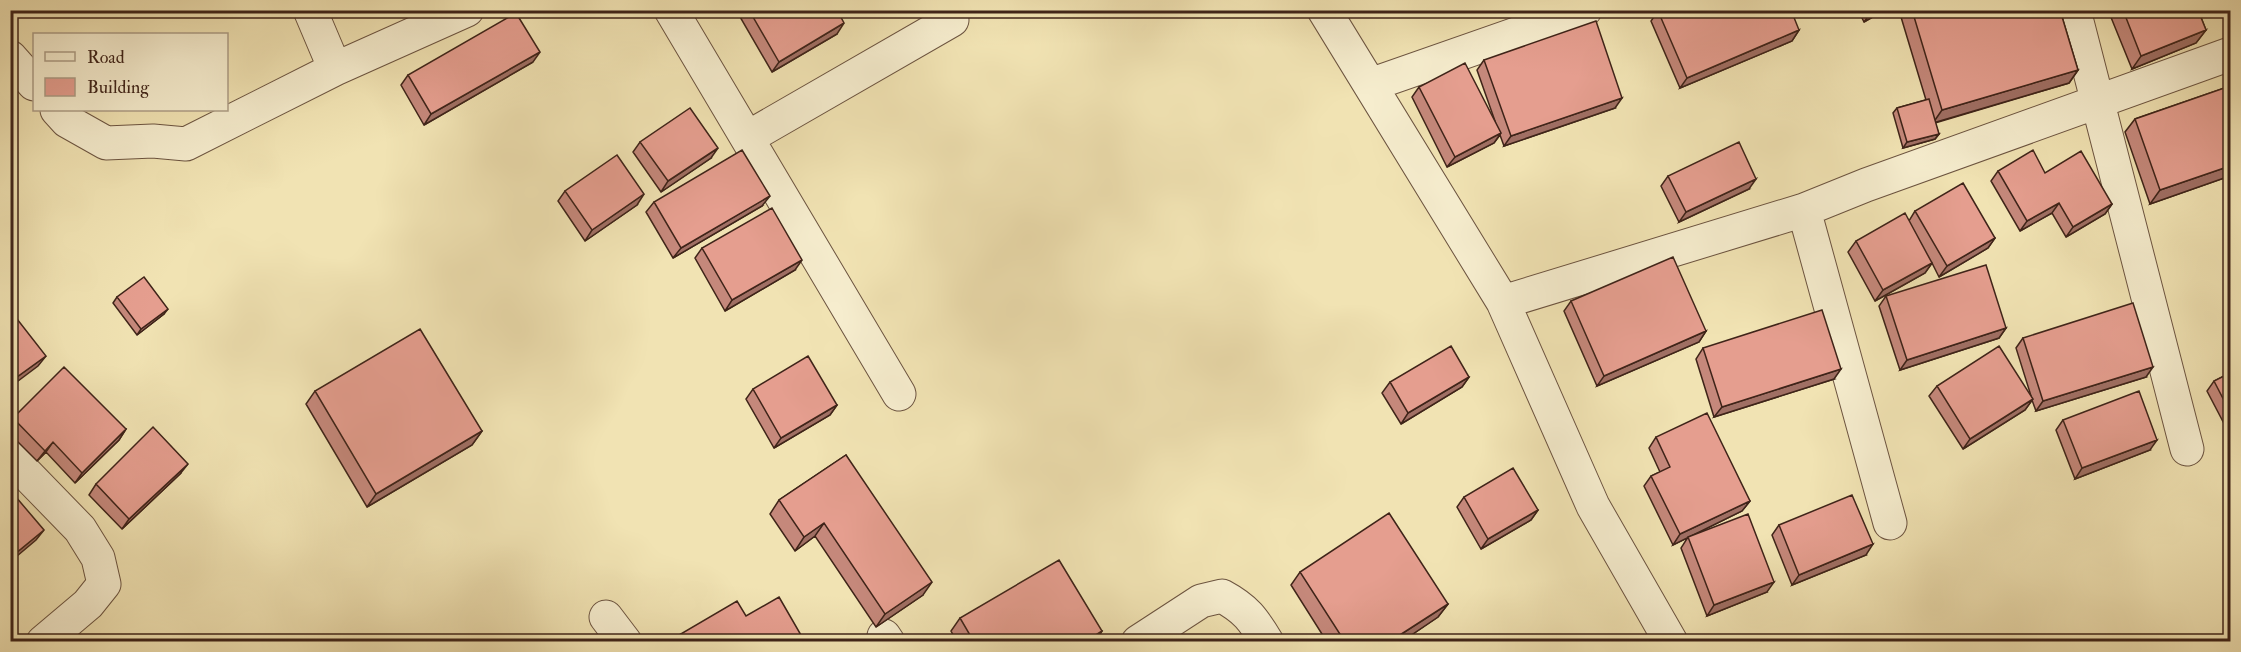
<svg xmlns="http://www.w3.org/2000/svg" width="2241" height="652" font-family="'IM FELL Double Pica',serif">
  <rect width="100%" height="100%" fill="#f1e3b3"/>
  <filter id="stains"><feTurbulence type="fractalNoise" baseFrequency=".00333" numOctaves="4"/><feColorMatrix values="0 0 0 0 .2 0 0 0 0 .09 0 0 0 0 .02 0 0 0 .5 -.17"/></filter>
  <radialGradient id="worn" r=".72"><stop offset=".6" stop-color="#630" stop-opacity="0"/><stop offset="1" stop-color="#630" stop-opacity=".3"/></radialGradient>
  <g fill="none" stroke-linecap="round" stroke-linejoin="round">
    <g stroke="#6c5440" stroke-width="35">
      <path id="minor" d="M310,10L335,69
        M671,10L899,394
        M1324,10L1503,302L1593,506L1671,642
        M2074,10L2187,449
        M10,57L34,84
        M1370,85L1585,10
        M57,110L67,121L106,143L153,141L186,144L335,69L467,10
        M747,138L952,20
        M1804,210L1890,523
        M1503,302L1804,210L1866,185L2230,54
        M10,457L80,529L98,558L104,584L88,604L43,642
        M606,617L625,642
        M884,636L888,642
        M1138,642L1201,601L1222,596C1246,609 1253,619 1267,642"/>
    </g>
    <use href="#minor" stroke="#f6edce" stroke-width="33"/>
  </g>
  <path fill="#c5887b" stroke="#3f2419" stroke-width="1.5" d="M736,10H837V34L772,72Z
    M1858,10H1885L1864,22Z
    M1905,10H2060L2078,70L2069,83L1935,123L1939,134L1935,139L1903,148L1893,113L1897,108L1926,100L1901,17Z
    M2108,10H2198L2206,30L2196,43L2132,69Z
    M1658,11L1799,30L1792,41L1680,88L1651,21Z
    M1484,60L1615,108L1504,146L1500,135L1494,143L1447,167L1412,97L1419,87L1495,121L1477,70Z
    M533,62L424,125L401,85L408,75Z
    M2230,86V176L2150,204L2125,132L2135,119Z
    M640,142L711,158L661,192L633,152Z
    M1998,171L2045,173L2112,204L2105,214L2066,237L2052,213L2020,231L1991,181Z
    M1668,176L1749,189L1679,222L1661,186Z
    M565,191L637,205L585,241L558,201Z
    M654,202L762,206L673,258L646,212Z
    M1915,211L1995,238L1988,248L1939,277L1932,263L1925,273L1875,301L1848,252L1856,241L1909,221Z
    M702,248L795,270L725,311L695,258Z
    M1886,296L2006,328L1999,338L1900,370L1879,306Z
    M117,297L164,314L137,335L113,303Z
    M1571,301L1706,331L1699,342L1597,386L1564,311Z
    M2023,338L2146,377L2036,411L2032,400L2025,410L1963,449L1929,396L1937,386L2032,399L2016,348Z
    M1703,348L1834,379L1714,417L1696,359Z
    M2230,373V435L2207,391L2214,381Z
    M1469,377L1462,387L1401,424L1382,393L1390,382Z
    M753,389L837,405L830,415L774,448L746,399Z
    M315,391L482,431L472,445L367,507L306,404Z
    M13,418L126,429L119,440L75,483L46,452L37,461L10,434V421Z
    M2063,420L2150,450L2075,479L2056,430Z
    M1656,437L1750,501L1742,511L1673,545L1644,486L1651,476L1660,472L1649,448Z
    M846,455L923,595L876,627L815,536L795,551L770,514L779,500Z
    M180,474L122,529L89,495L96,484Z
    M1464,497L1538,510L1531,520L1481,549L1457,507Z
    M1779,525L1866,555L1792,585L1772,535Z
    M1688,537L1767,592L1707,616L1681,548Z
    M1300,572L1448,604L1438,617L1401,642H1327L1291,585Z
    M746,616L805,642H674L679,635Z
    M960,618L1102,631L1095,642H957L951,631Z"/>
  <path fill="#a06f64" stroke="#3f2419" stroke-width="1.5" d="M1874,10H1885L1864,22L1871,12Z
    M844,23L837,34L772,72L779,62Z
    M1799,30L1792,41L1680,88L1687,78Z
    M2206,30L2196,43L2132,69L2141,56Z
    M540,52L533,62L424,125L431,114Z
    M2078,70L2069,83L1933,123L1942,110Z
    M1622,98L1615,108L1504,146L1511,136Z
    M1501,133L1494,143L1447,167L1455,157Z
    M1939,134L1935,139L1903,148L1907,142Z
    M718,148L711,158L661,192L668,181Z
    M2230,166V176L2150,204L2160,190Z
    M1756,179L1749,189L1679,222L1686,212Z
    M644,194L637,205L585,241L592,230Z
    M770,196L762,206L673,258L681,248Z
    M2059,203L2052,213L2020,231L2027,221Z
    M2112,204L2105,214L2066,237L2073,227Z
    M1995,238L1988,248L1939,277L1947,266Z
    M802,260L795,270L725,311L732,300Z
    M1932,263L1925,273L1875,301L1883,290Z
    M168,309L164,314L137,335L141,329Z
    M2006,328L1999,338L1900,370L1907,360Z
    M1706,331L1699,342L1597,386L1604,376Z
    M46,356L38,366L10,387V382Z
    M2153,367L2146,377L2036,411L2043,401Z
    M1841,369L1834,379L1714,417L1722,407Z
    M1469,377L1462,387L1401,424L1408,413Z
    M2033,399L2025,410L1963,449L1970,439Z
    M837,405L830,415L774,448L781,438Z
    M126,429L119,440L75,483L82,473Z
    M482,431L472,445L367,507L376,494Z
    M2157,440L2150,450L2075,479L2082,468Z
    M53,442L46,452L37,461L45,451Z
    M188,464L180,474L122,529L129,519Z
    M1750,501L1742,511L1673,545L1680,534Z
    M1538,510L1531,520L1481,549L1488,539Z
    M824,523L815,536L795,551L804,537Z
    M44,530L36,540L10,562V558Z
    M1873,544L1866,555L1792,585L1799,575Z
    M932,582L923,595L876,627L885,614Z
    M1774,582L1767,592L1707,616L1714,605Z
    M1448,604L1438,617L1401,642H1389Z
    M1102,631L1095,642H1085Z"/>
  <path fill="#e59e8f" stroke="#3f2419" stroke-width="1.5" d="M749,10H837L844,23L779,62Z
    M1659,10H1791L1799,30L1687,78L1658,11Z
    M1912,10H2060L2078,70L1942,110Z
    M2123,10H2198L2206,30L2141,56Z
    M516,13L540,52L431,114L408,75Z
    M1596,21L1622,98L1511,136L1484,60Z
    M1465,63L1501,133L1455,157L1419,87Z
    M2230,86V166L2160,190L2135,119Z
    M1929,99L1939,134L1907,142L1897,108Z
    M690,108L718,148L668,181L640,142Z
    M1739,142L1756,179L1686,212L1668,176Z
    M742,150L770,196L681,248L654,202Z
    M2033,150L2045,173L2081,151L2112,204L2073,227L2059,203L2027,221L1998,171Z
    M617,155L644,194L592,230L565,191Z
    M1963,183L1995,238L1947,266L1915,211Z
    M772,208L802,260L732,300L702,248Z
    M1905,213L1932,263L1883,290L1856,241Z
    M1673,257L1706,331L1604,376L1571,301Z
    M1986,265L2006,328L1907,360L1886,296Z
    M144,277L168,309L141,329L117,297Z
    M2133,303L2153,367L2043,401L2023,338Z
    M10,310L46,356L10,382Z
    M1822,310L1841,369L1722,407L1703,348Z
    M420,329L482,431L376,494L315,391Z
    M1451,346L1469,377L1408,413L1390,382Z
    M1999,346L2033,399L1970,439L1937,386Z
    M808,356L837,405L781,438L753,389Z
    M64,367L126,429L82,473L53,442L45,451L13,418Z
    M2230,373V412L2214,381Z
    M2139,391L2157,440L2082,468L2063,420Z
    M1707,413L1750,501L1680,534L1651,476L1670,467L1656,437Z
    M153,427L188,464L129,519L96,484Z
    M846,455L932,582L885,614L824,523L804,537L779,500Z
    M1513,468L1538,510L1488,539L1464,497Z
    M10,490L44,530L10,558Z
    M1852,495L1873,544L1799,575L1779,525Z
    M1389,513L1448,604L1389,642H1345L1300,572Z
    M1748,514L1774,582L1714,605L1688,537Z
    M1059,560L1102,631L1085,642H974L960,618Z
    M779,597L805,642H683L679,635L737,601L746,616Z"/>
  <rect width="2241" height="652" fill="none" stroke="#f1e3b3" stroke-width="36"/>
  <rect x="12" y="12" width="2217" height="628" fill="none" stroke="#3f2419" stroke-width="3"/>
  <rect x="18" y="18" width="2205" height="616" fill="none" stroke="#3f2419" stroke-width="1.5"/>
  <rect x="33" y="33" width="195" height="78" fill="#f6edce" stroke="#ad9d86" stroke-width="1.5"/>
  <rect x="45" y="52" width="30" height="9" fill="#f6edce" stroke="#ad9d86" stroke-width="1.5"/>
  <text x="87" y="63" font-size="18" fill="#3f2419">Road</text>
  <rect x="45" y="78" width="30" height="18" fill="#e59e8f" stroke="#ad9d86" stroke-width="1.5"/>
  <text x="87" y="93" font-size="18" fill="#3f2419">Building</text>
  <rect width="100%" height="100%" filter="url(#stains)"/>
  <rect width="100%" height="100%" fill="url(#worn)"/>
</svg>
